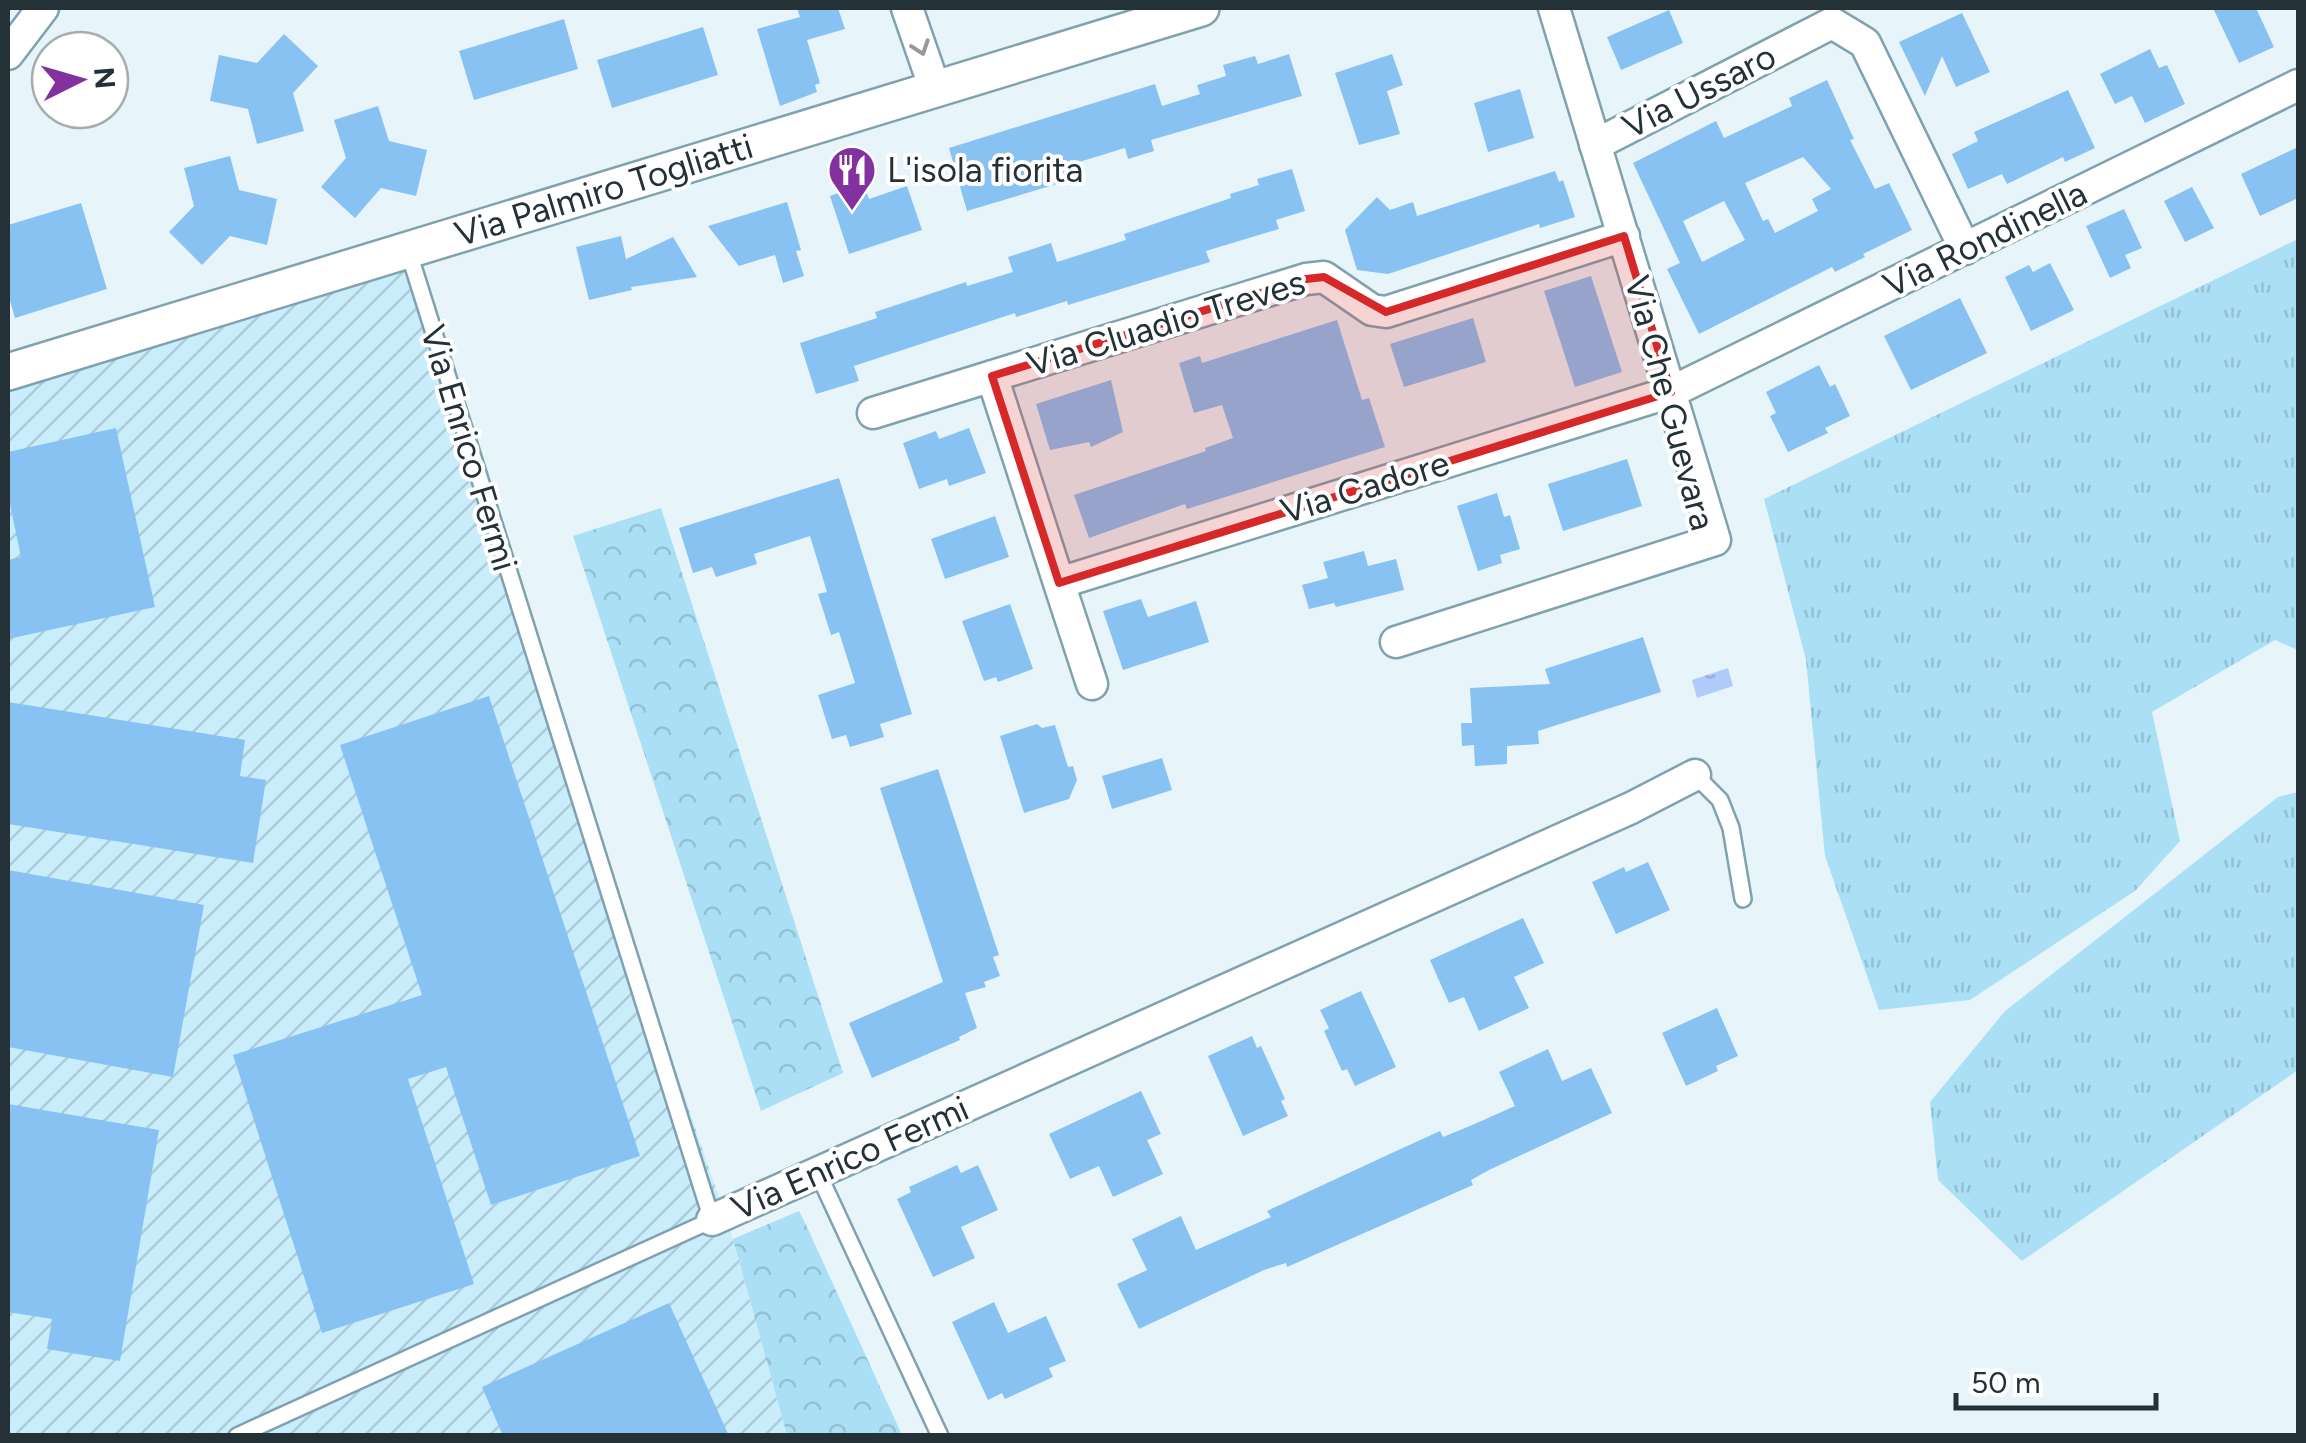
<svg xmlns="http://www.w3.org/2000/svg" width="2306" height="1443" font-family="Figtree,sans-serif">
  <defs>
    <pattern id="industrial-furrows" width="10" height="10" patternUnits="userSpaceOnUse" patternTransform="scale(2.5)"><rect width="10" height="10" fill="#caedfc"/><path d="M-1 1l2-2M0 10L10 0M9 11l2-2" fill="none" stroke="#adccd9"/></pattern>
    <pattern id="grass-tufts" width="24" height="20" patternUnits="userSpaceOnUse" patternTransform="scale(2.5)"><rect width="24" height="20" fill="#abdff5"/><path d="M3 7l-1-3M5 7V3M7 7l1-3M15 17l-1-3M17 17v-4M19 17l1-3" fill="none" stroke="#93c0d3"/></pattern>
    <pattern id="park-crowns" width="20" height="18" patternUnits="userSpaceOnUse" patternTransform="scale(2.5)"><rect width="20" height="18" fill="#abdff5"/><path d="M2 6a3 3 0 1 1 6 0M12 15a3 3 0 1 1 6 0" fill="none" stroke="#93c0d3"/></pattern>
    <pattern id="water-ripples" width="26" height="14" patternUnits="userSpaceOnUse" patternTransform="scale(2.5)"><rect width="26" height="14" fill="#b0cbfb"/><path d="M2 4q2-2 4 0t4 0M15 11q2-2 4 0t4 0" fill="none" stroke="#97afd8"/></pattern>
  </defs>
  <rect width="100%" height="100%" fill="#e7f5fb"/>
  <path fill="url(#industrial-furrows)" d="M401,261L733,1239L787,1435H8V389Z"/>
  <path fill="url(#grass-tufts)" d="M2298,239V650L2275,640L2152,712L2180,841L2135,891L1970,1000L1879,1010L1825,856L1806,660L1764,499Z
    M2298,792V1070L2022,1261L1938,1180L1930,1102L2005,1011L2278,797Z"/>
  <path fill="url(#park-crowns)" d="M661,508L843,1073L761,1111L573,536Z
    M799,1211L807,1227L902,1435H787L733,1239Z"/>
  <path fill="url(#water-ripples)" d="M1728,668L1733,686L1697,698L1692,680Z"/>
  <path fill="#87c2f3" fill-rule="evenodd" d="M797,8H838L845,29L807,40L820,83L815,85L817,92L780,106L757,29L800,17Z
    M2213,8H2256L2274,47L2239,63Z
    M1669,10L1683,43L1621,70L1607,37Z
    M1962,13L1990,72L1956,87L1942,56L1925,96L1899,42Z
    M564,19L578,69L474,100L459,51Z
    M703,27L718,75L612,108L597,60Z
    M284,34L318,66L293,93L304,131L257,144L248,109L210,101L219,55L257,63Z
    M2150,49L2159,68L2167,65L2185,104L2145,123L2132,96L2115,104L2100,74Z
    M1289,54L1302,96L1151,140L1154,151L1128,159L1125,148L1066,166L1070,180L967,211L949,148L1155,84L1162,106L1200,94L1197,85L1226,76L1223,65L1255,56L1258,64Z
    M1392,54L1403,85L1387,91L1400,134L1359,145L1335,73Z
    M1827,80L1854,139L1850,140L1875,189L1889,183L1912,230L1863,254L1865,257L1835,272L1832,267L1699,334L1667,269L1680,263L1633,163L1716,121L1724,138L1792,106L1789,98ZM1803,157L1831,189L1812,199L1818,211L1775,233L1768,219L1763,221L1745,183ZM1724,201L1745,240L1702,262L1683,221Z
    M1520,89L1534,138L1488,152L1474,103Z
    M2068,90L2095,148L2065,162L2063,157L2007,184L2002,174L1968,189L1952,154L1978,141L1974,132Z
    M378,106L389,141L427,150L416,196L381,188L355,218L321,187L346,158L334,120Z
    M2298,147V198L2260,216L2241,174Z
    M230,156L239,190L277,199L267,245L230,236L202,265L169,232L194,206L184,168Z
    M1292,169L1305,211L1276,220L1279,229L1206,251L1210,262L1068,305L1067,301L1016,317L1015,313L854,366L859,381L816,394L800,343L877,318L875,312L966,282L967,286L1013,272L1008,257L1051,243L1057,262L1126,240L1124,234L1231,198L1230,194L1259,185L1257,179Z
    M1555,171L1559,182L1563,180L1575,217L1540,228L1539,224L1388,274L1357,270L1345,230L1377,197L1390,210L1413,202L1417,216Z
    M864,184L869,199L907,186L922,230L849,254L830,196Z
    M2192,187L2214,228L2185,242L2164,201Z
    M787,202L801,250L796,251L804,276L783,283L775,255L739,266L708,226Z
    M81,203L107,289L15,318L8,294V225Z
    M2124,209L2142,248L2125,255L2131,268L2110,278L2086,226Z
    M621,236L626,259L673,237L697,277L631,287L632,290L589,300L576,247Z
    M2050,263L2074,310L2031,331L2005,277L2029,265L2033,272Z
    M1591,276L1622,372L1575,387L1544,291Z
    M1960,298L1987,353L1911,390L1884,336Z
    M1473,318L1486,362L1404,387L1390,344Z
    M1337,320L1362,400L1369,398L1385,447L1187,509L1185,504L1089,538L1074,495L1206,451L1205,448L1233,438L1222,405L1194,413L1179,363L1200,356L1202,363Z
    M1819,365L1830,387L1835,384L1850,416L1825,428L1828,433L1788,452L1770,416L1776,413L1766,392Z
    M1111,380L1123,432L1091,447L1089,442L1050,450L1036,404Z
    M116,428L155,607L8,639V560L21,557L8,495V452Z
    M969,428L986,473L949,486L947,479L919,489L903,443L936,431L939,439Z
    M1627,459L1642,506L1563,531L1548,484Z
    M839,478L912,714L880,724L884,737L850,747L846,735L832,739L818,695L855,683L839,632L831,635L818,594L827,592L810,536L754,554L757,564L716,577L712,567L693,573L679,528Z
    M1497,493L1504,517L1510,515L1520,549L1500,555L1502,563L1478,571L1457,506Z
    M995,516L1009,557L945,579L931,539Z
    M1364,551L1368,566L1396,559L1404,590L1336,607L1334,603L1309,609L1302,585L1328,578L1323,562Z
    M1141,599L1148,617L1196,601L1209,642L1123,670L1103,611Z
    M1010,604L1033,669L998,682L996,677L984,681L962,621Z
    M1643,637L1661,692L1538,731L1539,744L1507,746V764L1475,766L1474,745L1462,746L1461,723H1472L1470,688L1550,684L1545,669Z
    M489,696L640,1156L491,1205L446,1067L408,1079L474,1284L322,1333L233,1055L422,995L340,745Z
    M8,702L245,740L240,776L266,780L253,863L8,824Z
    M1037,724L1042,728L1055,725L1068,767L1073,766L1077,780L1069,799L1024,813L1000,736Z
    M1162,758L1172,790L1112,809L1102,776Z
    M938,769L999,955L993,957L1000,976L984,982L986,987L965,993L977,1028L959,1037L960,1040L872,1078L849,1023L943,982L880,788Z
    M1648,862L1670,910L1616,934L1592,882L1624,867L1626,872Z
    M8,870L204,905L173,1077L8,1047Z
    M1523,918L1544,963L1514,977L1529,1008L1479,1031L1464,997L1449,1003L1430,960Z
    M1361,991L1396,1067L1355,1086L1347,1069L1342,1071L1324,1031L1329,1028L1320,1010Z
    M1717,1008L1738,1056L1716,1066L1718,1071L1686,1086L1662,1033Z
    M1252,1036L1257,1048L1261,1046L1285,1099L1281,1101L1288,1116L1243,1136L1208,1056Z
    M1548,1049L1562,1081L1591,1068L1612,1113L1489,1170L1471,1180L1473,1185L1287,1267L1286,1263L1264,1270L1139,1329L1117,1284L1147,1270L1132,1239L1181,1216L1196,1250L1271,1217L1267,1211L1394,1152L1440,1131L1443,1137L1470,1126L1515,1106L1499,1072Z
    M1141,1091L1161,1134L1147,1140L1163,1174L1113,1197L1099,1166L1070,1179L1049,1134Z
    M8,1104L159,1130L120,1361L47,1349L52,1319L8,1312Z
    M957,1165L961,1173L978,1165L998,1210L961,1227L975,1258L933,1277L897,1199L911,1192L909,1187Z
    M994,1302L1008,1333L1046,1316L1066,1361L1049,1368L1053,1377L1005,1399L1002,1393L988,1400L952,1322Z
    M669,1303L729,1436H503L482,1387Z"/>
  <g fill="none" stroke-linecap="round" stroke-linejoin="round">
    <g stroke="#80a2b0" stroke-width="20">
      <path id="service" d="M1695,775L1720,800L1731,828L1743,899
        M818,1173L940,1436
        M237,1436L712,1220L408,250"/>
    </g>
    <g stroke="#80a2b0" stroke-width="35">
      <path id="minor" d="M907,8L935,89
        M8,54L43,8
        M1595,145L1832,23L1865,43L1965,249
        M992,376L1059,583L1671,392L2298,85
        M873,413L1306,279L1324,277L1372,310L1386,312L1624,236
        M1059,583L1092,684
        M1396,642L1715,540L1554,8
        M712,1220L1631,808L1695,775"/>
    </g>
    <g stroke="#80a2b0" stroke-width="40">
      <path id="tertiary" d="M8,372L1201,8"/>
    </g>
    <use href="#service" stroke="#fff" stroke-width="15"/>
    <use href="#minor" stroke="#fff" stroke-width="30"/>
    <use href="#tertiary" stroke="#fff" stroke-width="35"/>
  </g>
  <defs><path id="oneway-chevron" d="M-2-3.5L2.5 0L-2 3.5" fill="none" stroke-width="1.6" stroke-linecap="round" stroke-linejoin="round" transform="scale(2.5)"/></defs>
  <use stroke="#92989c" href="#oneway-chevron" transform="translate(921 48) rotate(71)"/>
  <path fill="#d62828" fill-opacity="0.2" stroke="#d62828" stroke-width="8" stroke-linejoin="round" d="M1624,236L1671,392L1059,583L992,376L1306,279L1324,277L1386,312Z"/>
  <defs>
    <g id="restaurant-pin" transform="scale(2.5)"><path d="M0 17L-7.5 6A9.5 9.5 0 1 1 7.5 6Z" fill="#8431a0" stroke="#fff"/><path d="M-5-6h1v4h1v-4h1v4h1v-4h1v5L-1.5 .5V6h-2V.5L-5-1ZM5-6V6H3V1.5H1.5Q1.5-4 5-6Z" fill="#fff"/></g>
  </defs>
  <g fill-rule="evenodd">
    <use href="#restaurant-pin" x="852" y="170"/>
  </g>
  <g text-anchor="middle" stroke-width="8" stroke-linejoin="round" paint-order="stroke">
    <g font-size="35" fill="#243238" stroke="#fff">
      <text transform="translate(1699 91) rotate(-27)" y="12">Via Ussaro</text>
      <text transform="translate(604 190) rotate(-17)" y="12">Via Palmiro Togliatti</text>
      <text transform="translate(1985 239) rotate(-26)" y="12">Via Rondinella</text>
      <text transform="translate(1166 323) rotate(-17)" y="12">Via Cluadio Treves</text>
      <text transform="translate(1670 403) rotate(75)" y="12">Via Che Guevara</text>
      <text transform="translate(469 448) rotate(73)" y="12">Via Enrico Fermi</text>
      <text transform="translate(1365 487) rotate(-17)" y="12">Via Cadore</text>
      <text transform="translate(850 1158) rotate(-24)" y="12">Via Enrico Fermi</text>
    </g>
    <g font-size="35" fill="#243238" stroke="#fff" text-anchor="start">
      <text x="887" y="182">L'isola fiorita</text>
    </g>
  </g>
  <rect width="2306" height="1443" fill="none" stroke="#243238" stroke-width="20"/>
  <g transform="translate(80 80) rotate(85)"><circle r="48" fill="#ffffff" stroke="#a7adaf" stroke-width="2.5"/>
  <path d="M0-8L18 38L0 25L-18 38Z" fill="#8431a0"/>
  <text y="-15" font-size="28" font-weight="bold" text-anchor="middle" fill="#243238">N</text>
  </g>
  <path d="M1956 1393v15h200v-15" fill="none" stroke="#243238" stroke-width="5"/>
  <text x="1971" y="1393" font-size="30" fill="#243238" stroke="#ffffff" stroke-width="8" paint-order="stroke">50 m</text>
</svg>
